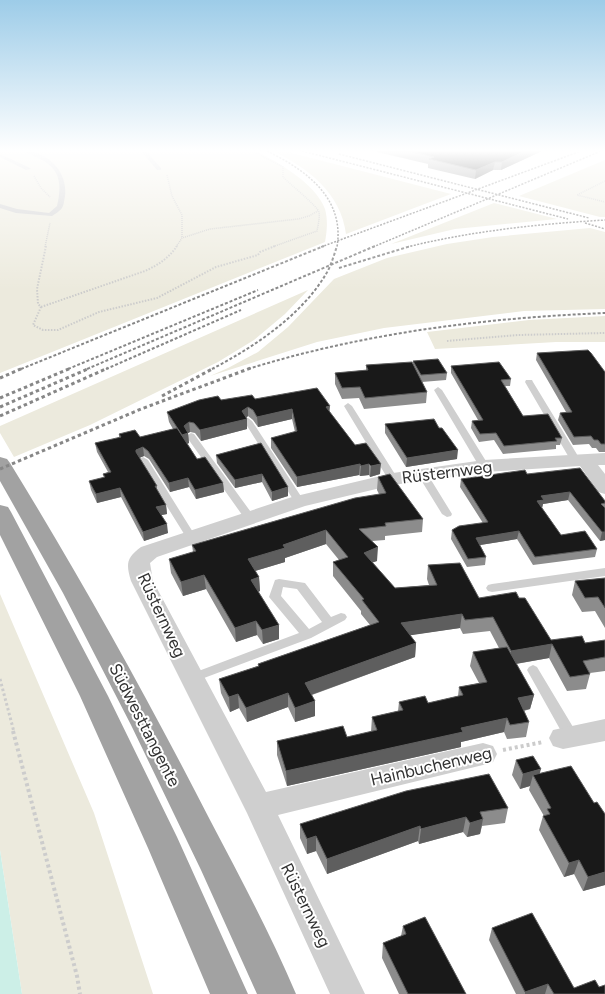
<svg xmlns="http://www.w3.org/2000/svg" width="605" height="994" font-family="Figtree,sans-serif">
  <rect width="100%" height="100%" fill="#fff"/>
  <path fill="#eceadd" d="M0,151H255C277,161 316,184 325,209C328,220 327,231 325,242L0,373Z
    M273,151H284L451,194L346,234C341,193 308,168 273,151Z
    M605,160V217H600L519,196Z
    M494,203L557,219L455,229L391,244Z
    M590,228L605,232V309L524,311L384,328L317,342L210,376L228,368L258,352L288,327L334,279L387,258L447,244L493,237Z
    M308,290L285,314L254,340L218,362L90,425L14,457L0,433V426Z
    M605,316V342H556L435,349L427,332L529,320Z
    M0,594L94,813L153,994H22L0,850Z"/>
  <path fill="#ccefe7" d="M0,850L22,994H0Z"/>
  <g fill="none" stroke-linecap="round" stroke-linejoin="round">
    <path stroke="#ccc" stroke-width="1.5" stroke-dasharray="1 1" stroke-linecap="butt" d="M252,151L283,167V177C290,184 317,206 319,212C320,218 318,225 317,231L272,247
      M167,175L172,196L182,215V238
      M34,176L41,188L50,197
      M605,181L577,195L605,202
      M45,247L50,223
      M176,247L182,238L210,229L298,219L309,216L318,211"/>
    <path stroke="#ccc" stroke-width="2" stroke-dasharray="1.5 1.5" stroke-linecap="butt" d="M46,246L37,289L38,304L41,307L33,325L43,330H58L99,312L157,298L216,267L258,255L260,252L275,246
      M41,307L145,271C158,265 169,258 177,246
      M447,341L518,335L605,333"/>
    <path stroke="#ccc" stroke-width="3" stroke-dasharray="2.5 2.5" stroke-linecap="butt" d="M0,679L14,732"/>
    <path stroke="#ccc" stroke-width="4" stroke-dasharray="3 3" stroke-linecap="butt" d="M13,731L77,976L80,994
      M503,750L543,742"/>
    <path fill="#cfcfcf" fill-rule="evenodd" d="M24,151C48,151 68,172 65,196C64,200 64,205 62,208C60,211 55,214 52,216L16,213L0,208V204L17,209L49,213L57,206C61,188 62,172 44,161C37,157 30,155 24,151Z
      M141,151H146L161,168V170H157Z
      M0,154L30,168L31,169L26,170L0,157Z
      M526,380H532L533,382L581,461L579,463L576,464L571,461L525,382Z
      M438,387L442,390L489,466L487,468L484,469L479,466L434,390Z
      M348,403L352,406L398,479L396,481L393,482L388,479L344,406Z
      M248,418L252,421L304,501L303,503L299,504L294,501L244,421Z
      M191,433L194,434L253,515L254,517L253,519H245L186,436Z
      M143,457L148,460L196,537L195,539L191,540L186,537L138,460Z
      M423,472L428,475L452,514L451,516L447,517L442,514L418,475Z
      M605,568V576L492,592L488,591L486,588L488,585L492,584Z
      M279,579L305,583L331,617L341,613L345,614L347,617L345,620L311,638L196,681L192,683L188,681L186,678L188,675L299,633L269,597L275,580ZM283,587L297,589L322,622L309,629L281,596Z
      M533,665L537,667L576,732L578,736L576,740L571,742L566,740L527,670L529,667Z"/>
    <path fill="#cfcfcf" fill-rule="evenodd" d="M605,453V465H598L605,474V494L598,492L580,466L484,472L393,485L305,506L157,557L150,563L153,581L266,792L483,743L493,746L497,754L493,762L483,765L278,815L365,994H330L247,813L131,581C126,564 126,558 141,547L292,497L393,473L484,460Z
      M605,719V741L563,749L553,746L549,738L553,730Z"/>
    <path fill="#a2a2a2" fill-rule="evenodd" d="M0,457L7,459L10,463C82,580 148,699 210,820C240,877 271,935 296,994H257L201,870L131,725L63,593L0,481Z
      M0,505L8,507L11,512L108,696L177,837L248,994H210L148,848L80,696L0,535Z"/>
    <path stroke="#878787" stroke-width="1.5" stroke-dasharray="2 1.5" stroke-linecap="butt" d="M267,151C306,170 345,198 337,247
      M302,151L568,219
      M339,154L589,218
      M585,223L605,229
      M321,247L581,151
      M373,247L601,151
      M407,247C472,231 538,224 605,220"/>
    <path stroke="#878787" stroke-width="2" stroke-dasharray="3 2" stroke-linecap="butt" d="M339,268L411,246
      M21,369L324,246
      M68,369L258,290
      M87,369L375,246
      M106,369L241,310
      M212,369C254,347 301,316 326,274C331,266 334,255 337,246
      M248,369C364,333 484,318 605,313"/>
    <path stroke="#878787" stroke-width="3" stroke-dasharray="3.5 3" stroke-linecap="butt" d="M0,378L23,368
      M162,396L214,368
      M0,398L71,368
      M0,407L90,368
      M0,416L108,368
      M0,469L141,409L251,368"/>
  </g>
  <path fill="#8c8c8c" d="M373,151H542L501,170H493L475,179L428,168V164Z
    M537,353L605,372V452H599L596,448H592L589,444L573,445L558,420L560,413L566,412L536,360Z
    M413,361L447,373L446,380L422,382L427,392L426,403L364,409L359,398L342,399L335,384V373L366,370V365L413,364Z
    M451,366L511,379L510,386H505L523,416L562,438L560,445H556V449L503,454L494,440L479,442L471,428L472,421L478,420L451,373Z
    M255,399L329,411L355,445L380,474L370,477L369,475L360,476L359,475L297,487L271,448V438L295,432L292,419L258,427L253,420L248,416L246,418L247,419V429L201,441L195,433L190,432L188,433L189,443L187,444L197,459L223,483L224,492L196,499L189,487L170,492L149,459L144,456L139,458L157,486V490L166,505L167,514L161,515L168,533L144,541L121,497L97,503L91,490L89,481L104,478L103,474L108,472L97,452L95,443L119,438V434L140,437L173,429L169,422L167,412L221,400Z
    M385,424L439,428L457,459L406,467L385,433Z
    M261,443L288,496L272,501L262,482L235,488L217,463L216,455Z
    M527,474L605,501V540L600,541L568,500L543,504L542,508L561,535L597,549L595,557L533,565L517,539L480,545L486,557L485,565L467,567L451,539L452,530L483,523L460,487L461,479Z
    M378,477L423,519L422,532L385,536V540L372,541L377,561L372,562L395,588L429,585L427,579L428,565L479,598H519L551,640L585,643L605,640V671L590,673V674L586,689L567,691L549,658L516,664L534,695L530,709L524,711L529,722L526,737L507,739L504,732L461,742V747L287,786L277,755V741L347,737L371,732L372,717L398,711L399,702L428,703L458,696L459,687L479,683L470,666L473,652L499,648L490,631L463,634L460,628L410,635L416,643L415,657L312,695L315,716L295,722L288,707L247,722L239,708L230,712L221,693L219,679L258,666V664L370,625L361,614V611L333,576V562L339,560L326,544L285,558V562L255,571L259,577L260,591L258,592L279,639L263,644L257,635L236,642L206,589L183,596L171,573L169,559L193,552L192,545L379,494L377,490Z
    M605,578V628L595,611L582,612L572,595L575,581Z
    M516,760L540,774L605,885L583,891L574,874L564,877L539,830L543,816H544L529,790L530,786L520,789L512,775Z
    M508,808L505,823L482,826L480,834L467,837L463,832L419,844L418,841L327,874L316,851L307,854L300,838V824Z
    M403,926L466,994H399L382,958L383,943L401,936Z
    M492,928L574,988L599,987L605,994H516L489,940Z"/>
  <path fill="#5e5e5e" d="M525,151H542L501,170L502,162Z
    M495,162L493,170L475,179L476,170Z
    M330,406L329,416L326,407Z
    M248,407V416L243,420L247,419V429L201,441L200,430L242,411Z
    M292,409V419L258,427L257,417Z
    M189,422L190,432L188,433L189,443L183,445L182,435L184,426Z
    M143,447L144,456L137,459L136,452V450Z
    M458,450L457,459L406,467L407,458Z
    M360,464L359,475L297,487V477Z
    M369,464V475L360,476L361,466Z
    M381,464L380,474L370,477L371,466Z
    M262,474V482L235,488V480Z
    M188,478L189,487L170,492L169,483Z
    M223,483L224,492L196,499L195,490Z
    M288,487V496L272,501V492Z
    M120,488L121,497L97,503L96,494Z
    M570,492L568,500L543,504L542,508L537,501L541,496Z
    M166,505L167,514L157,516L156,507Z
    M167,524L168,533L144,541L143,532Z
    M326,530V544L285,558V562L248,573V559L283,545Z
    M519,531L517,539L474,546L476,538Z
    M602,532H605V540L600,541Z
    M378,547L377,561L363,566L364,553Z
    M204,575L206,589L183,596L181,582Z
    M259,577L260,591L251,594V580Z
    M462,614L460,628L399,637L401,623Z
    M256,621L257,635L236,642L235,628Z
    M279,625V639L263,644L262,630Z
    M416,643L415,657L305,697V683Z
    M552,644L549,658L509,665L511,651Z
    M288,693V707L247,722L246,708Z
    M238,694L239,708L230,712L229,697Z
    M534,695L530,709L515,712L518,698Z
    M315,701V716L295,722V708Z
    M507,718L504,732L461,742V747L287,786L286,771L461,728Z
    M541,769L537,783L533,775L530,786L520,789L523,774Z
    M466,817L463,832L419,844L421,829Z
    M483,819L480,834L467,837L470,823Z
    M420,826L418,841L327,874V859Z
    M316,836V851L307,854V839Z
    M579,860L574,874L564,877L569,863Z
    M605,872V885L583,891L588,877Z
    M548,984L545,994H525V992Z"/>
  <path fill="#191919" stroke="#5e5e5e" d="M409,151H525L502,162H495L476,170L429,159L434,157Z
    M588,350L591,353L605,372V444H601L598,440H594L591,436L574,437L560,413L572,412L537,353Z
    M438,359L447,373L421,375L413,361Z
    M412,362L427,392L365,398L360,387L342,388L335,373L368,370L366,365Z
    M499,362L511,379L501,380L523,416L548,414L562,438H555L557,441L504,446L496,433L480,434L472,421L483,420L451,366Z
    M317,388L330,406L326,407L355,445L366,443L381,464L371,466L369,464L361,466L360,464L297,477L271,438L297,431L292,409L257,417L253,410L248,407L242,411L247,419L200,430L194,423L189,422L184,426L188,433L182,435L167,412L199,400L218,396L221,400L252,395L255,399Z
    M434,419L439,428H442L458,450L407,458L385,424Z
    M177,428L197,459L205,457L223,483L195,490L188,478L169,483L148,451L143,447L136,450V452L157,486H155L166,505L156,507L167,524L143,532L120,488L96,494L89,481L105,477L103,474L111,472L95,443L121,437L119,434L135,430L140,437Z
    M261,443L288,487L272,492L262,474L235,480L216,455Z
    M580,468L605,501V503L601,504L605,508V532H602L570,492L541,496L544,500L537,501L561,535L585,531L597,549L535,557L519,531L476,538L486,557L468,559L452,530L459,526L488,522L461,479L525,470L527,474Z
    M390,474L423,519L385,523L386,526L359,529L378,547L364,553L395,588L437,585L428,565L460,563L479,598L516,592L519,598H525L551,640L582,636L585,643L605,640V657L583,661L590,674L570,677L552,644L511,651L493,617L465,620L462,614L401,623L416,643L305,683L315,701L295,708L288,693L246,708L238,694L229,697L219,679L259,666L258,664L379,622L362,600L364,599L333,562L348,557L326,530L283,545L285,548L248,559L259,577L251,580L279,625L262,630L256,621L235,628L204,575L181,582L169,559L196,551L192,545L355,498L386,493L378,477Z
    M605,578V608L598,597L585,598L575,581Z
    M507,647L534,695L518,698L529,722L510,725L507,718L461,728L463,732L286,771L277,741L343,726L347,737L377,730L372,717L403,710L399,702L425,696L428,703L463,695L459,687L487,682L473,652Z
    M533,756L541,769L523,774L516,760Z
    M571,766L594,803L597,802L605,814V872L588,877L579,860L569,863L543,816L550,814L547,809L551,808L533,775Z
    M489,774L508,808L480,812L483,819L470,823L466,817L421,829L420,826L327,859L316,836L307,839L300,824L406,791Z
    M532,913L574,988L595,980L599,987L605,985V994H554L548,984L525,992L492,928Z
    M425,917L466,994H408L383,943L406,934L403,926Z"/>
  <linearGradient id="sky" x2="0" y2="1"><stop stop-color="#9dcce8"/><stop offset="0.52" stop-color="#fff"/><stop offset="1" stop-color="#fff" stop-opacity="0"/></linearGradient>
  <rect width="605" height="290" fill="url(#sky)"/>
  <g text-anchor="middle" stroke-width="4" stroke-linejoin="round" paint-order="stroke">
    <g font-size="17" fill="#323232" stroke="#fff">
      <text transform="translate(447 472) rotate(-7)" y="6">Rüsternweg</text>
      <text transform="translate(162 615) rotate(65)" y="6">Rüsternweg</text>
      <text transform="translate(145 725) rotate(63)" y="6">Südwesttangente</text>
      <text transform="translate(431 766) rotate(-13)" y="6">Hainbuchenweg</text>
      <text transform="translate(306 905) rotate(64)" y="6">Rüsternweg</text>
    </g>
  </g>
</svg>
